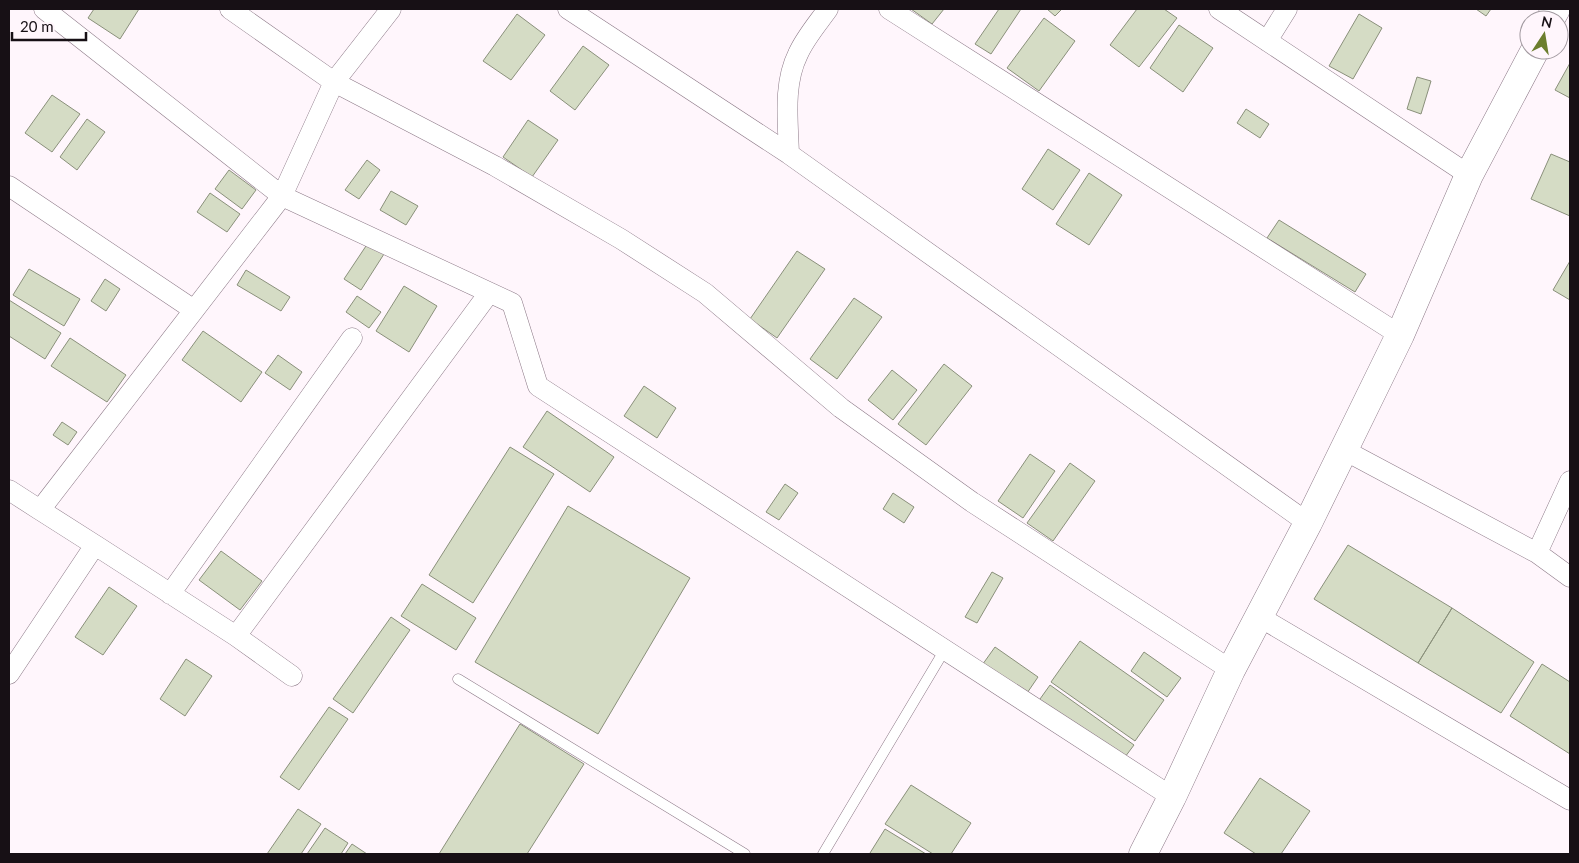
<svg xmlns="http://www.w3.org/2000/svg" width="1579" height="863" font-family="Lato,sans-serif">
  <rect width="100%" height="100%" fill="#fff6fc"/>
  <path fill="#d5dcc5" stroke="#8a907b" d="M94,9H139L120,39L88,18Z
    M911,9H944L932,24Z
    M999,9H1021L991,54L975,44Z
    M1047,9H1062L1055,16Z
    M1137,9H1164L1177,18L1139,67L1110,45Z
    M1476,9H1491L1486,16Z
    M517,14L545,35L511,80L483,61Z
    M1359,14L1382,28L1353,79L1329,66Z
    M1044,18L1075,41L1039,91L1007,68Z
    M1179,25L1213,48L1183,92L1150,68Z
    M583,46L609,65L575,110L550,91Z
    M1570,63V98L1555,90Z
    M1417,77L1431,81L1421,114L1407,109Z
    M52,95L80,114L52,152L25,133Z
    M1246,109L1269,124L1260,138L1237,123Z
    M87,119L105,132L77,170L60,157Z
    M528,120L558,140L532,177L503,157Z
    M1048,149L1080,170L1053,210L1022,189Z
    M1551,154L1570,162V216L1531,199Z
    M367,160L380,170L359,199L345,190Z
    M229,170L256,190L242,209L215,189Z
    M1089,173L1122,195L1089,245L1056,224Z
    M391,191L418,206L406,225L380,210Z
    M210,193L240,214L227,232L197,212Z
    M1279,220L1366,274L1355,292L1267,238Z
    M368,243L384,254L361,290L344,279Z
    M797,251L825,269L777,338L750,319Z
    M1570,261V300L1553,290Z
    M29,269L80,299L64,326L13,295Z
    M246,270L290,297L281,311L237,285Z
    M105,279L120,289L106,311L91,301Z
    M404,286L437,306L409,352L376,331Z
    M357,296L381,312L369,328L346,312Z
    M854,298L882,317L837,379L810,359Z
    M9,300L61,333L45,359L9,336Z
    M203,331L262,372L241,402L182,360Z
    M70,338L126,375L107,402L51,366Z
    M278,355L302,372L290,390L265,373Z
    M944,364L972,386L926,445L898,424Z
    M892,370L917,390L893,420L868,400Z
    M644,386L676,408L657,438L624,416Z
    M547,411L614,457L590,492L523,447Z
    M62,422L77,432L68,445L53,435Z
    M510,447L554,474L473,603L429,575Z
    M1030,454L1055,471L1023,518L998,501Z
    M1070,463L1095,481L1053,541L1027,523Z
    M785,484L798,493L779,520L766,512Z
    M893,493L914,507L904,523L883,509Z
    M568,506L690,578L598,734L475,662Z
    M1348,545L1452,608L1418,663L1314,599Z
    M221,551L262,581L240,610L199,580Z
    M992,572L1003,578L977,623L965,617Z
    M422,584L476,618L456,650L401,616Z
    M109,587L137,606L103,655L75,637Z
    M1452,608L1534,662L1501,713L1418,663Z
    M391,617L410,630L353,713L333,699Z
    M1080,641L1164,700L1135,741L1051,682Z
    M995,647L1038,677L1023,699L980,668Z
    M1144,652L1181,678L1167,697L1131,671Z
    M186,659L212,676L185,716L160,699Z
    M1542,664L1570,682V754L1510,716Z
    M1050,685L1134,745L1119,765L1035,706Z
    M329,707L348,719L299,790L280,777Z
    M520,724L584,764L527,854H439Z
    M1260,778L1310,811L1281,854H1256L1224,833Z
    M911,785L971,823L951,854H933L885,824Z
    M298,809L321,824L301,854H267Z
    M325,828L348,843L341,854H307Z
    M885,829L926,854H873L870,853Z
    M352,844L367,854H345Z"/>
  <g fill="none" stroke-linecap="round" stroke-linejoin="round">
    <g stroke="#8c7987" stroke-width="11">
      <path id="lane" d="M458,679L745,854
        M823,854L944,651"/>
    </g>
    <g stroke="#8c7987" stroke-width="21">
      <path id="street" d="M44,9L282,196L512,303L538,386L1172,797
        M230,9L334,82L495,166L621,239L705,293L841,408L972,502L1231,670
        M568,9L789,154L1308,523
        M889,9L1400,335
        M1219,9L1469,175
        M1267,41L1287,9
        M789,154C788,121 783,84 798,54C805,38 818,23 828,9
        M9,186L194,310
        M1344,450L1537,553L1570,577
        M9,490L40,510
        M95,545L236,636L292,676
        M1537,553L1570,481
        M170,594L352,338
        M1258,616L1570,800
        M236,636L489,293
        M9,674L95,545L40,510L282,196L334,82L391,9"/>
    </g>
    <g stroke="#8c7987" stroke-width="29">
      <path id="primary" d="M1550,20L1556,9
        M1143,854L1172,797L1231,670L1308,523L1400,335L1469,175L1535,50"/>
    </g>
    <use href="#lane" stroke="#fff" stroke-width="10"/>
    <use href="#street" stroke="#fff" stroke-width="20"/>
    <use href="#primary" stroke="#fff" stroke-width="28"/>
  </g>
  <rect width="1579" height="863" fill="none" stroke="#171015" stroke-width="20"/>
  <g transform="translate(1544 35) rotate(12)"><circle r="24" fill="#fff6fc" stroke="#a29aa0"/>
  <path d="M0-4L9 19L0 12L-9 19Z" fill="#6c7e2e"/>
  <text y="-8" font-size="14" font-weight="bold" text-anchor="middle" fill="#171015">N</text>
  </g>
  <path d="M12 32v8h74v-8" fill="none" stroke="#171015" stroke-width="2.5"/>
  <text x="20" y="32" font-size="15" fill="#171015" stroke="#fff6fc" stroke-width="4" paint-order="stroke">20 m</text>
</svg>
